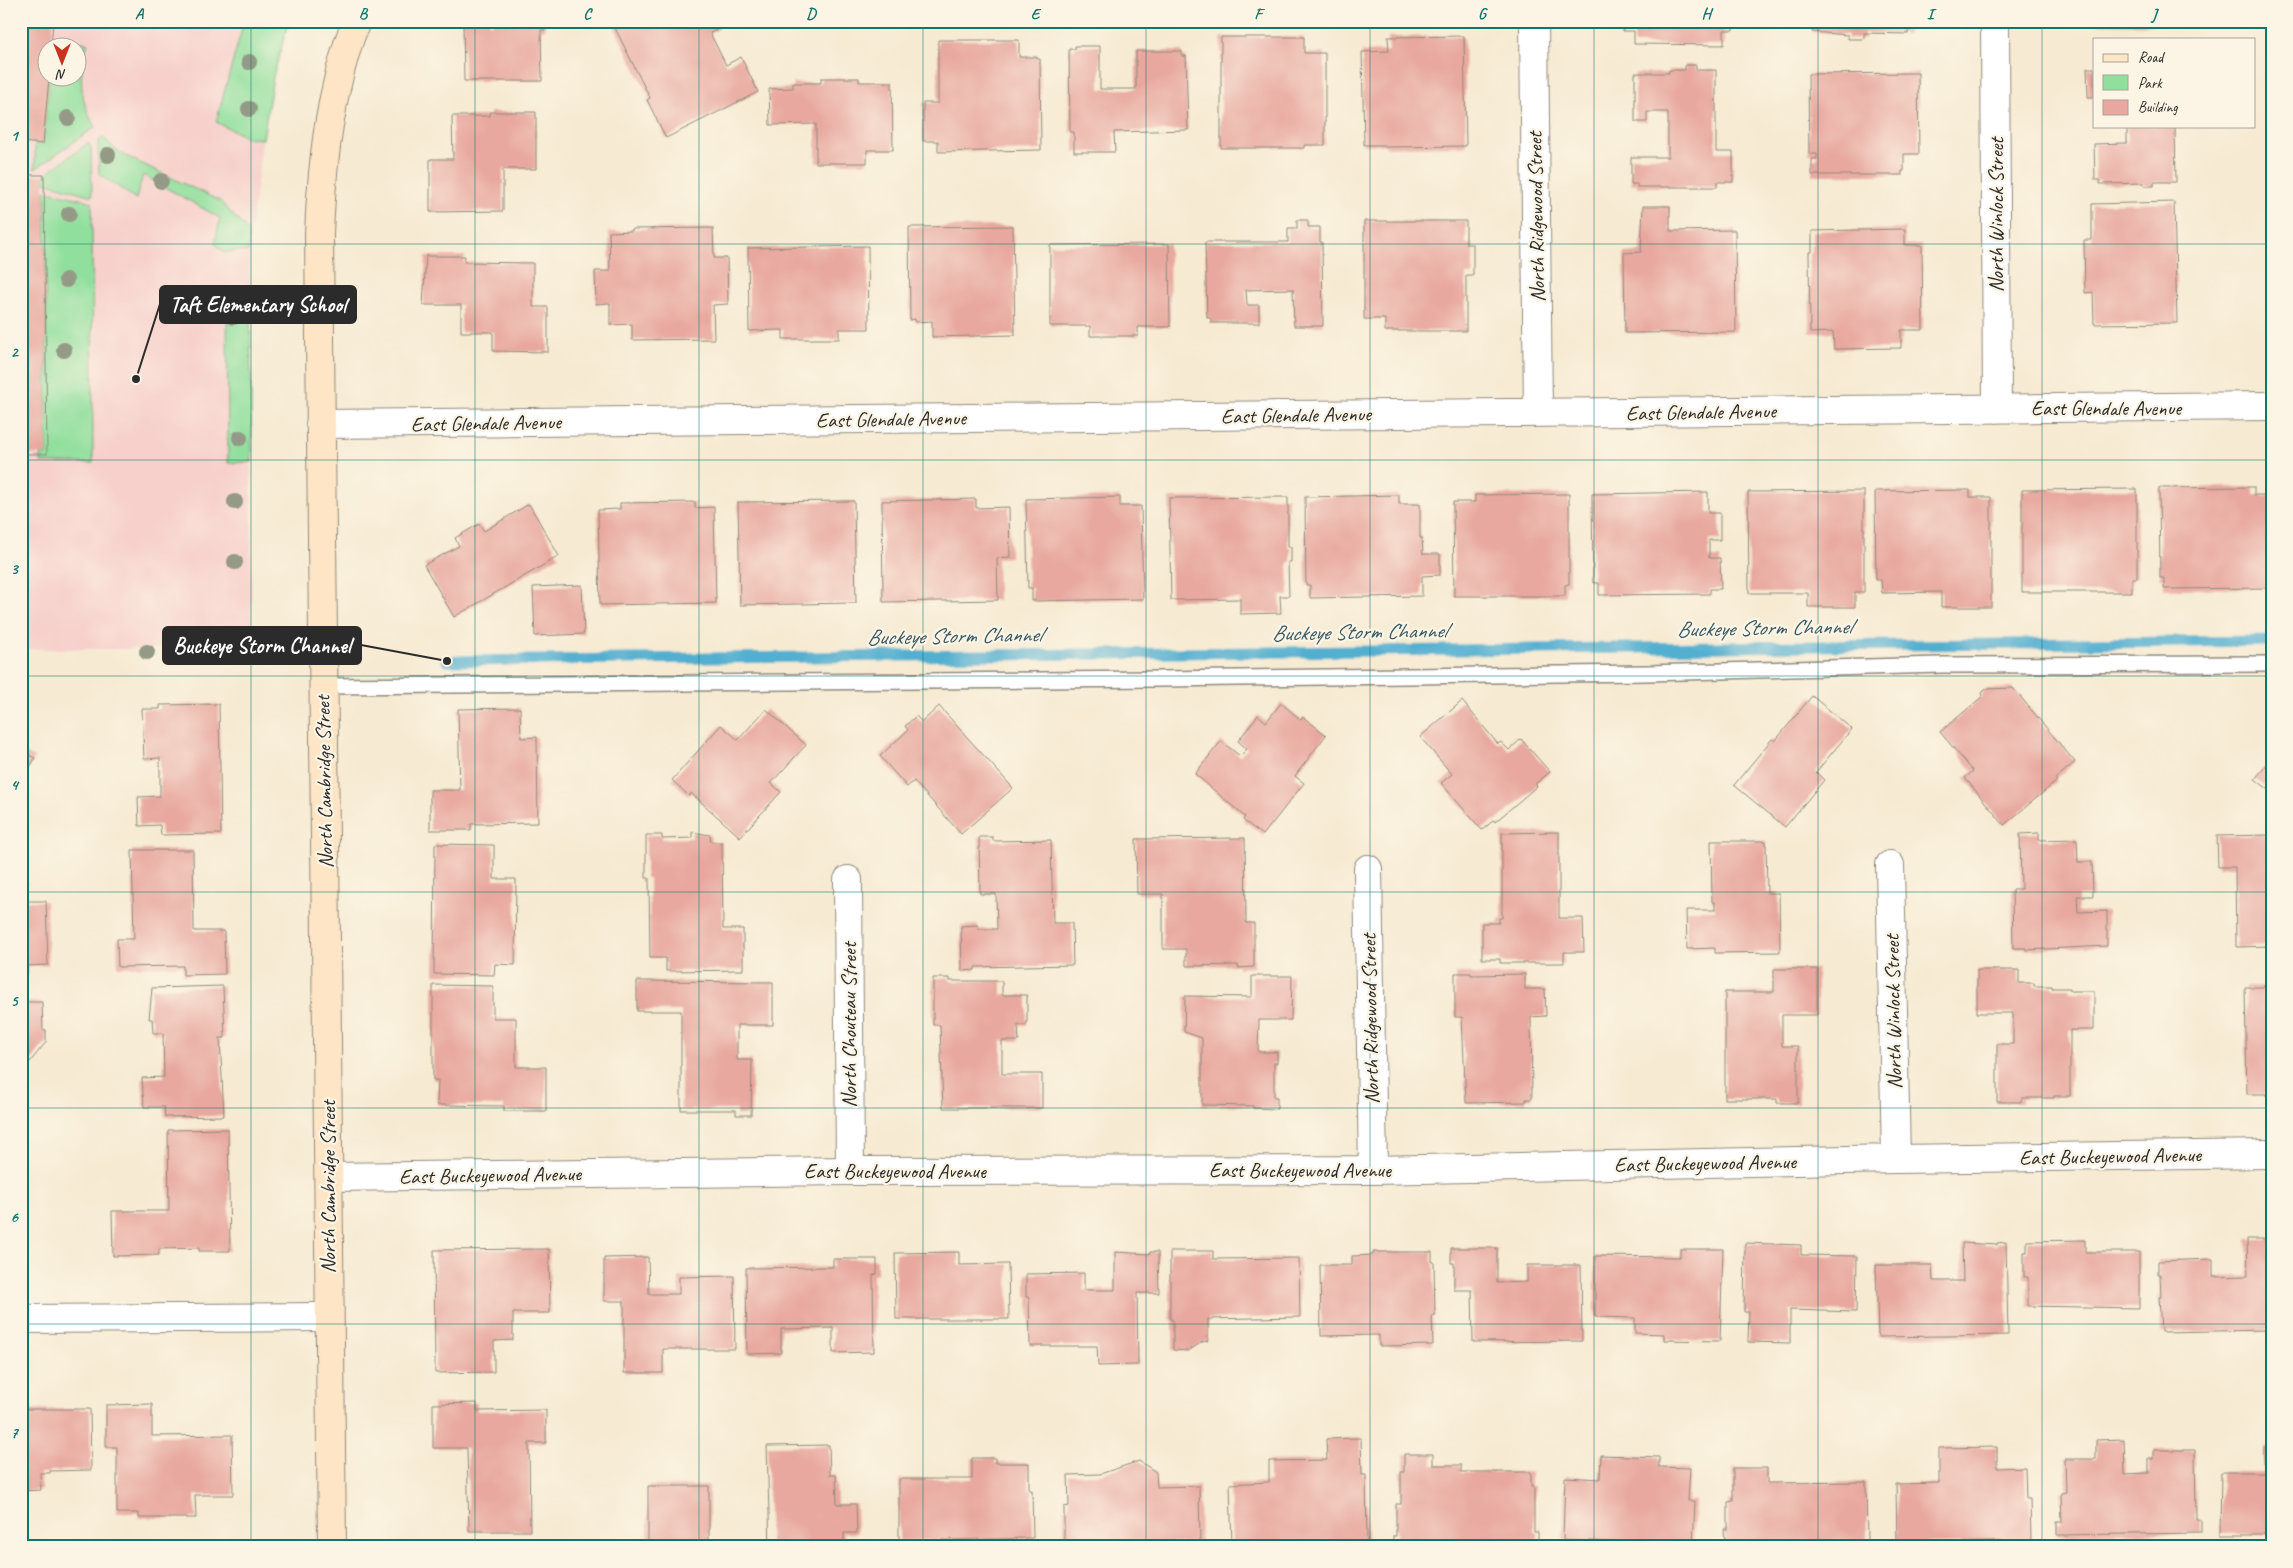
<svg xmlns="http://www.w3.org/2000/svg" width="2293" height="1568" font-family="Caveat,sans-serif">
  <rect width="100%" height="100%" fill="#fcf5e5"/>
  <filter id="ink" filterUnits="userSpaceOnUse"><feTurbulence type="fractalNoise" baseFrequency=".02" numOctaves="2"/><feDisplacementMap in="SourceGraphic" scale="10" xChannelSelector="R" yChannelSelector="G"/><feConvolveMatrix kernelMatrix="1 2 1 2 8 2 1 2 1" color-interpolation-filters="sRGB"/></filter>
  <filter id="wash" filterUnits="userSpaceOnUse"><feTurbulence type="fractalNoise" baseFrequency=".0096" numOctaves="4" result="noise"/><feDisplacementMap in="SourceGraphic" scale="20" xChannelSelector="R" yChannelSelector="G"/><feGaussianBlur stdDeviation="1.12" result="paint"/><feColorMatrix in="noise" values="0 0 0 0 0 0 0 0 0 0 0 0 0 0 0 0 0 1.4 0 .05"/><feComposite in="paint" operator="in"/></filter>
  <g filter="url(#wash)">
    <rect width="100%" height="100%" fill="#f6ead2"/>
    <path fill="#f7d0cc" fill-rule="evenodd" d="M21,21H289L273,77L266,113L250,235L252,649H21ZM48,48H78V78H48Z"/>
    <path fill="#91df9d" stroke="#5e8564" d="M244,21H289L273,77L263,139L248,138L216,122Z
      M52,37L88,43C78,74 79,99 95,127L35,169V143L43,144L49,78H78V48L51,47Z
      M103,137L116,150L128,157L220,201L248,231L249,251L223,252L215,244L220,218L143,175L136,199L99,174L98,143Z
      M88,143L91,147L92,196L44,182V175Z
      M45,190L92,202L93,463H41V454H47Z
      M250,296L252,462L228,463L227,297Z"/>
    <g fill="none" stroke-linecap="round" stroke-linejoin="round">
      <path stroke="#52afd0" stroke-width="11" d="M447,661L2272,641"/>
    </g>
    <g id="blocks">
      <path fill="#e8a89f" d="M21,21H53L51,48H48L49,78L43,144L21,142Z
        M463,21H489V24H493V21H545V30H541L542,81H464Z
        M623,21H715L719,29L710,33L726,65L741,57L758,92L666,138L647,100L650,98L614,26Z
        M1623,21H1733V30H1724V45L1634,44V31H1623Z
        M1812,21H1912V30H1908V34L1864,33V39H1848V35L1812,32Z
        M2082,21H2192V25L2082,24Z
        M1464,36L1466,146L1385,147V145H1364L1362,52L1389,51L1388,37Z
        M1221,37H1304V53H1325V145H1304V148H1221Z
        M938,40H1019V57H1037V59H1040L1041,150L938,152V141H923V103H938Z
        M1075,46H1100V89H1136V51H1182V56H1186L1188,130L1114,132L1115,152H1074V132H1070L1069,49H1075Z
        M1685,65H1696V70H1716V152H1733V182H1717V187H1637V184H1631V157H1668V112H1647V122H1635V73H1669V70H1685Z
        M2267,67H2272V145H2269Z
        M2087,68H2094V97H2088Z
        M1918,73L1919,154H1904V171H1902V175H1812V159H1817V154H1809L1808,74Z
        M821,78H859V82H892L893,150H867V163H816V124L770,125L769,89L793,88V83H821Z
        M490,112H536V169H503V211L430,212V159H453L452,116H490Z
        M2127,126H2175L2176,182H2154V186H2144V183L2100,184V180H2095L2094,144L2127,143Z
        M21,175H44L47,454H21Z
        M2174,202L2177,323L2094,324L2093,292L2085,293L2084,240H2092V204Z
        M1643,206H1670V231L1735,230L1736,332L1625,333L1624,253L1641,252Z
        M1297,220H1308V227H1320V242H1322L1323,326H1294L1293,289L1246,290L1247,305H1259V323H1211V318H1207L1205,242H1288V228H1297Z
        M1364,221H1466V244H1473V275H1466V331H1385V319H1364Z
        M1013,226L1015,335L932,337V321L915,322V319L910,320L909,227Z
        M713,228L714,258H727L728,304L713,305L714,339L632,340V324L610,325V303L596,304L595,271H610L609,232L632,231V229Z
        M1905,229V245H1922L1923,330H1901V348L1834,349L1833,332L1810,333L1809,252H1812V231Z
        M1169,244L1170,327H1138V336H1090V326H1050V245Z
        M868,246L869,329H839V339H783V330L749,331L748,248Z
        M2269,248H2272V328H2270Z
        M426,256H465L464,262L533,263V307H548V352L493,351V332H461V305H423Z
        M2254,487V495H2272V588L2164,589V578H2160L2159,488Z
        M2137,489V578H2132V592H2022V490Z
        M1970,490V497H1991V607H1941V592L1882,593L1881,580H1876L1875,491Z
        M1864,491V592H1855V607H1808V593H1749L1748,492Z
        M1708,492V513H1720V540H1709V558H1720L1721,589H1710V594L1599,595V583H1593L1592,494Z
        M1569,494V584L1565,585V596H1454L1453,502H1475V495Z
        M1399,495V504H1420V538H1422L1423,554H1440V575L1422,576V596L1310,598V585H1306L1305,497Z
        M1120,497V506H1141L1143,599L1032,601V588H1028L1026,499Z
        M1288,497V547H1291V562H1288L1289,596H1280L1281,613L1240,614V599L1171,600L1169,498Z
        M976,499V508L1009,507L1010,557L997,558L998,600L883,602L882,501Z
        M854,501L856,603L740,605L738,502Z
        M695,502V508L714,507L716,603L600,605L598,510L620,509V503Z
        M529,504L559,556L454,617L424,565L459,546L455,538L479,524L484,531Z
        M582,585L584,634L535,636L533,587Z
        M2013,688L2075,762L2055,779L2057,781L2004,825L1965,778L1973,771L1940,732L1983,696L1982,693L1986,689Z
        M1812,696L1852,729L1816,772L1824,780L1785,827L1734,785L1772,739L1775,741Z
        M1462,701L1498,744L1501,742L1509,750L1521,739L1550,772L1535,784L1537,786L1495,822L1494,820L1482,830L1441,783L1452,774L1420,737Z
        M1281,703L1301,720L1303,717L1326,735L1295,776L1304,783L1263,835L1243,820L1245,817L1195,774L1221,741L1240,756L1247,749L1238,741L1258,715L1266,722Z
        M219,704L221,834L161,835L160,825L139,826L138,797L160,796V758L144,759L142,709H160V705Z
        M939,706L1013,788L961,834L914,781L907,787L880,756L908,730L905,726L916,716L922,722Z
        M520,708L521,738L537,737L538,823L471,824V830H430V790H460L458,709Z
        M766,709L806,745L771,783L781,792L740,837L691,793L689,796L672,780L721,725L738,740Z
        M21,751L35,758L21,783Z
        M2272,758V792L2255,779Z
        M692,832L710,835L711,842H722L723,929H743V970L666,971V958H650L649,878H646V835H662V839L692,838Z
        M1559,832V918H1583L1584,952H1564V963H1500V959H1482V923H1499V918H1502V833Z
        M2039,833V840L2077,839L2078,862H2092L2093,896H2077L2078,912L2107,911V946L2026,950V948H2013L2012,889H2021L2020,834Z
        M2272,835V946L2236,947L2235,867H2218L2217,836Z
        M979,837H993V841L1051,840L1053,923H1072L1073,965L975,967V970L962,971L961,926L978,925V929H997L996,894H980Z
        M1245,838L1246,923H1254V967L1238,968V965L1186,966V949H1163V894H1137L1136,839Z
        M1711,841H1766L1767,893H1779L1780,952L1715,953V948L1687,949L1686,910H1715V902H1712Z
        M435,844L494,845V879H516L515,965L495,964L494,975L434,974Z
        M21,847H26L27,901H46L48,965L27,966V975H21Z
        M132,850H193L194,931H224L225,974L183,975V966L118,967L117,939H134Z
        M1774,969H1817V1015H1782V1046H1798V1103H1777V1099H1725V992H1774Z
        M1977,970H2019V983H2034V986H2052V988H2070V991H2094V1030H2070V1096H2054V1098H2022V1102H1997V1044H2013V1013H1977Z
        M1455,973H1471V975L1525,974V989H1545L1546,1016L1531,1017L1532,1099H1526V1102L1466,1103L1462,1017H1455Z
        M1252,976H1292L1291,1020H1259L1258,1052H1277V1063H1274V1097H1277V1109L1253,1108V1106L1202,1105V1038L1184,1032L1185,996L1252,997Z
        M933,978H950V981H1002V995H1027V1025H1018L1019,1041H1002V1074H1042V1108H943L940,1025H933Z
        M637,981L773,982V1025H737V1060H752L751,1115H736V1110H681V1011H637Z
        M2264,984H2272V1096H2266V1094H2247L2245,987H2264Z
        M433,985L493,986V1018H516V1067H546V1111H504V1106L437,1105L438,1080H433Z
        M223,986L225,1038H220L224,1116L165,1117L164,1107H144L142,1078L164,1077L163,1033H153L152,1019H149L152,988Z
        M21,1002H42L43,1030H46V1042L30,1062H24V1118H21Z
        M228,1129L230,1251H199V1248L159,1249V1255L113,1256L112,1211H169L168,1130Z
        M2247,1239H2272V1281H2268L2271,1314H2269V1330L2161,1332L2159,1297H2161L2160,1274H2158V1261L2213,1259V1277L2248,1276Z
        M2085,1240V1252H2139V1308L2028,1306V1277H2024V1252H2027V1241Z
        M2006,1242L2008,1335L1878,1337L1876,1265H1932L1933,1281H1963L1962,1243L1997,1245V1243Z
        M1745,1243L1801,1245V1255L1857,1256L1856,1312L1790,1310V1343L1748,1342L1749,1312H1744Z
        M1451,1248H1497V1283L1527,1282V1265H1581L1582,1341L1473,1342L1472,1290H1454V1263H1451Z
        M549,1249L550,1313H513V1340L494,1341V1372L435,1373L434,1250Z
        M1680,1249H1723L1720,1341L1664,1340V1334L1635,1333V1318L1595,1317V1256L1680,1257Z
        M1170,1251H1213V1259L1299,1258L1300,1317L1208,1319V1341L1202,1342L1188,1351L1173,1350V1320L1170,1319Z
        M959,1252V1265L1008,1264L1009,1319H896L895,1253Z
        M1115,1252L1150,1254V1252H1158L1159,1293H1137L1138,1365L1098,1366L1097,1346H1030L1029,1297H1026V1274L1084,1273V1290H1115Z
        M1373,1252H1432V1262H1434L1435,1316H1432L1433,1345L1379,1346V1335L1321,1336L1320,1265H1352V1256L1373,1255Z
        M648,1257L649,1294H679V1277L734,1276L735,1349H663V1373H624V1301H604V1258Z
        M833,1259H877V1274L873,1275L874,1352L833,1353V1328L781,1329V1353L747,1354L746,1268L833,1267Z
        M477,1403V1411L546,1410V1443H529L530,1531H469L467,1448H433V1404Z
        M152,1404V1436L232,1435L233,1495H195L196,1518H139V1513H117V1447H106V1405Z
        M21,1409H90L91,1470L50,1471V1473H40L41,1490L21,1491Z
        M1361,1438L1362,1475H1366L1367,1542L1313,1543V1547H1232L1230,1484L1269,1482V1461L1327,1460L1326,1439Z
        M2124,1439L2125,1474L2149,1473V1459H2154V1450H2195L2196,1520H2201V1533L2057,1535V1522H2062L2061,1493L2066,1492L2065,1459H2096V1440Z
        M829,1445L830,1475H836L837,1504H856L857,1533H844V1547H770L767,1446Z
        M1997,1447V1468L2025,1467L2026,1499H2030L2031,1541L1897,1544L1896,1484L1939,1483V1448Z
        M2264,1447H2272V1534H2220L2221,1472H2264Z
        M1404,1454H1433V1465H1461V1472H1531V1486H1534V1532H1538V1547H1393V1536H1396V1504H1401V1472H1404Z
        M1601,1455L1659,1457V1467L1690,1468L1688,1501H1695L1693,1545L1563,1540L1565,1477L1600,1479Z
        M972,1458H995V1463H1029V1490H1032L1033,1538L899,1541V1479H972Z
        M1139,1461L1156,1472L1157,1487L1199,1486L1200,1543L1144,1544V1547H1122V1545L1064,1546V1507L1069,1506L1068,1475L1100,1474Z
        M1733,1468H1767V1483L1866,1482L1867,1542L1725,1545L1724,1529H1728V1502L1733,1501Z
        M648,1486H709V1547H648Z"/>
    </g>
  </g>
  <g filter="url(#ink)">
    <use href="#blocks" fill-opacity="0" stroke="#908a7e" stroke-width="1"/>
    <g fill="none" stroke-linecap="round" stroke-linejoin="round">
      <g stroke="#908a7e" stroke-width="18">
        <path id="lane" d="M323,686L1159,679L1647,673L1942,665L2272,664"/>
      </g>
      <g stroke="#908a7e" stroke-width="30">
        <path id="street" d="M1534,21L1538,413
          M1995,21L1997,409
          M320,424L2272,406
          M1890,865L1896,1159
          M1368,869L1373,1170
          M848,880L850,1171
          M329,1177L850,1171L1373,1170L1896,1159L2272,1154
          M21,1319L329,1317"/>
      </g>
      <g stroke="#908a7e" stroke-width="30">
        <path id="secondary" d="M332,1547L319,234C322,162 330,89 356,21"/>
      </g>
      <use href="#lane" stroke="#fff" stroke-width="15"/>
      <use href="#street" stroke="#fff" stroke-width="28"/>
      <use href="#secondary" stroke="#fde5c5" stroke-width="28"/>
    </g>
    <g fill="#949a86">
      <circle cx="249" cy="62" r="8"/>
      <circle cx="249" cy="109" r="8"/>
      <circle cx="68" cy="118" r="8"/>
      <circle cx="108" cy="155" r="8"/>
      <circle cx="161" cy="181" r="8"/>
      <circle cx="69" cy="214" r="8"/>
      <circle cx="66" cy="280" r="8"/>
      <circle cx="233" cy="317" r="8"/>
      <circle cx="64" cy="350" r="8"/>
      <circle cx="240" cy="438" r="8"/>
      <circle cx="235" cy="502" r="8"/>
      <circle cx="235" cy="562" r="8"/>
      <circle cx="147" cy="652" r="8"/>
    </g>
  </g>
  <path fill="none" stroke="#0f766e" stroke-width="1" stroke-opacity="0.55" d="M251,21V1547M475,21V1547M699,21V1547M923,21V1547M1146,21V1547M1370,21V1547M1594,21V1547M1818,21V1547M2042,21V1547M21,244H2272M21,460H2272M21,676H2272M21,892H2272M21,1108H2272M21,1324H2272"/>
  <g text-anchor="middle" stroke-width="4.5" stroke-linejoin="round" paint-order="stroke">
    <g font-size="21" fill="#2b2b2b" stroke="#fcf5e5">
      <text transform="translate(1996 215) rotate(-90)" y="7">North Winlock Street</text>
      <text transform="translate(1536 217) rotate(-91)" y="7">North Ridgewood Street</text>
      <text x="2106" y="415">East Glendale Avenue</text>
      <text transform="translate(1701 412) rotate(-1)" y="7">East Glendale Avenue</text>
      <text transform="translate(1296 415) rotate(-1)" y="7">East Glendale Avenue</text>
      <text transform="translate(891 419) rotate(-1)" y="7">East Glendale Avenue</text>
      <text transform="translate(486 423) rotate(-1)" y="7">East Glendale Avenue</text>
      <text transform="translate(324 782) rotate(-91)" y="7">North Cambridge Street</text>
      <text transform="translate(1893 1012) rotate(-91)" y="7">North Winlock Street</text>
      <text transform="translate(1370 1019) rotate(-91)" y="7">North Ridgewood Street</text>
      <text transform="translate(849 1025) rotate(-90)" y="7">North Chouteau Street</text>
      <text transform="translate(2110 1156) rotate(-1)" y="7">East Buckeyewood Avenue</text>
      <text transform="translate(1705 1163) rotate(-1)" y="7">East Buckeyewood Avenue</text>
      <text x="1300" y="1177">East Buckeyewood Avenue</text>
      <text x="895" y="1178">East Buckeyewood Avenue</text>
      <text transform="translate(490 1175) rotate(-1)" y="7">East Buckeyewood Avenue</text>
      <text transform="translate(328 1187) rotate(-90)" y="7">North Cambridge Street</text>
    </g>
    <g font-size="22" font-style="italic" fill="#395965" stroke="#fcf5e5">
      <text transform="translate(1764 627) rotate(-1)" y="8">Buckeye Storm Channel</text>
      <text transform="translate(1359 631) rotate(-1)" y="8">Buckeye Storm Channel</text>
      <text transform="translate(954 635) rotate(-1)" y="8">Buckeye Storm Channel</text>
    </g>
  </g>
  <path fill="none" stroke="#2b2b2b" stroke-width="2" d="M136 379L160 304M447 661L361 645"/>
  <g fill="#2b2b2b" stroke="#fcf5e5" stroke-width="2">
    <circle cx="136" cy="379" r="5"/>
    <circle cx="447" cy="661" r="5"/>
  </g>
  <g fill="#2b2b2b" stroke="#2b2b2b" stroke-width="2">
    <rect x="160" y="286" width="196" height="37" rx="5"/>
    <rect x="163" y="627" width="198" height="37" rx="5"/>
  </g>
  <g font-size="22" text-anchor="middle" font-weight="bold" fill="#fff">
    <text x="258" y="312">Taft Elementary School</text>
    <text x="262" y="653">Buckeye Storm Channel</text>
  </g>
  <rect width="2293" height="1568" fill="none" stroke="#fcf5e5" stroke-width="55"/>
  <rect x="2093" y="38" width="162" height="90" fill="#fcf5e5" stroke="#a8a49b"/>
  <rect x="2103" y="54" width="25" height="8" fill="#fde5c5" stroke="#a8a49b"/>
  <text x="2138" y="62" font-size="15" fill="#2b2b2b">Road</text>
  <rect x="2103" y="75" width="25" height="15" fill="#91df9d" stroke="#a8a49b"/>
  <text x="2138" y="88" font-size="15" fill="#2b2b2b">Park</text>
  <rect x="2103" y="100" width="25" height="15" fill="#e8a89f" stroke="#a8a49b"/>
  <text x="2138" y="112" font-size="15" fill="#2b2b2b">Building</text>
  <g transform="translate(62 62) rotate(180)"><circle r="24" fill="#fcf5e5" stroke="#a8a49b"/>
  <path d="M0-4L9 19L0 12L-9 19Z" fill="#c8321e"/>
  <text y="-8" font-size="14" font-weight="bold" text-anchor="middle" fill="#2b2b2b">N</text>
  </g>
  <rect x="28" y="28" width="2238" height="1512" fill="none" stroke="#0f766e" stroke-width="2"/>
  <g font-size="16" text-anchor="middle" font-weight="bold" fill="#0f766e">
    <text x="139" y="19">A</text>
    <text x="363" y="19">B</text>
    <text x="587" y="19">C</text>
    <text x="811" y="19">D</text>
    <text x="1035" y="19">E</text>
    <text x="1258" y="19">F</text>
    <text x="1482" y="19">G</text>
    <text x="1706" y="19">H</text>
    <text x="1930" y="19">I</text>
    <text x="2154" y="19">J</text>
    <text x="14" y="141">1</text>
    <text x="14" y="357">2</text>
    <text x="14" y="574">3</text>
    <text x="14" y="790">4</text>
    <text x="14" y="1006">5</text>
    <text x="14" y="1222">6</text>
    <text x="14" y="1438">7</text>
  </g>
</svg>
